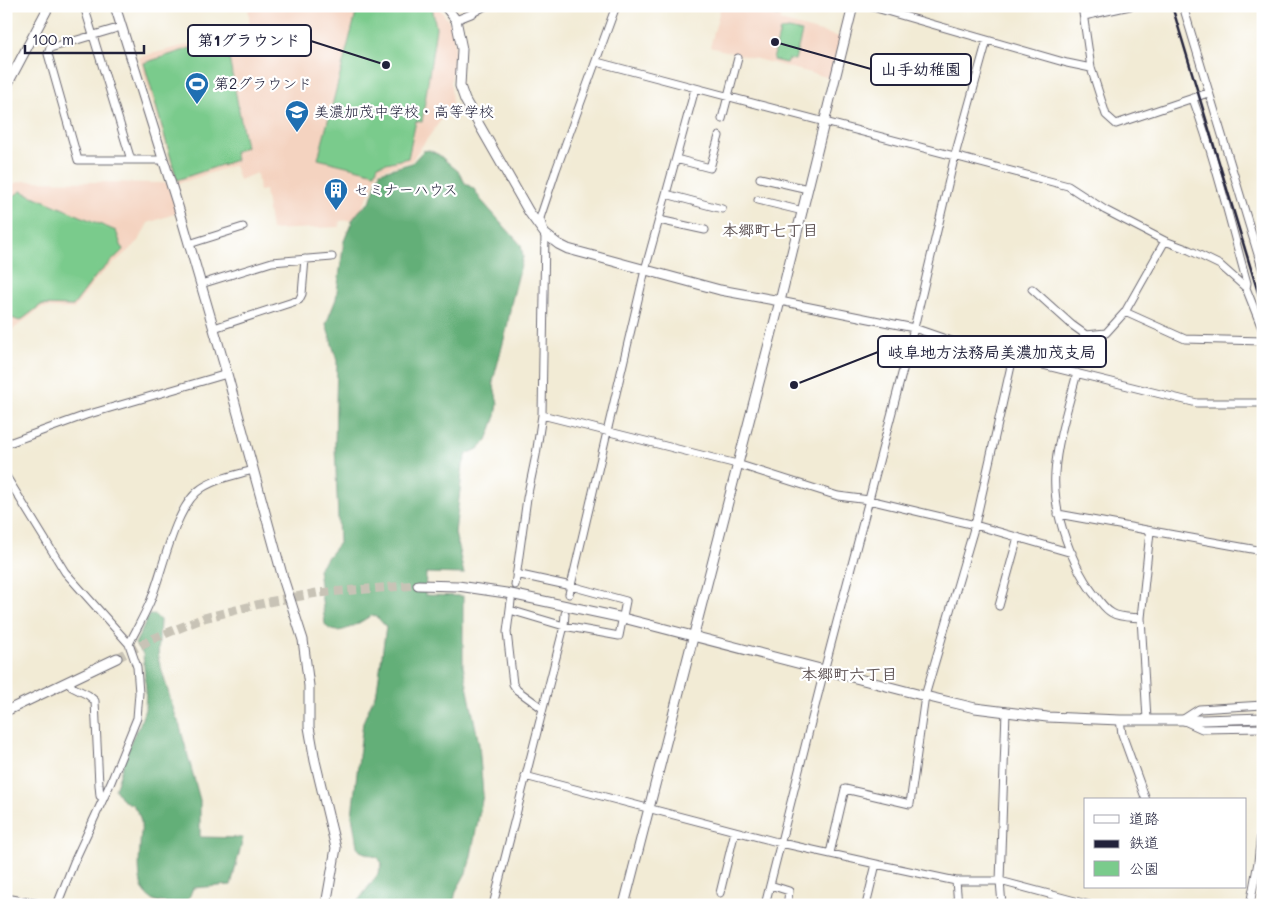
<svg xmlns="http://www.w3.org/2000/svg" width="1269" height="911" font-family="Mali,'Klee One',sans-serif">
  <rect width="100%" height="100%" fill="#fff"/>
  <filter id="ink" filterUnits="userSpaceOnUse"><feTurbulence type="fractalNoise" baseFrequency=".02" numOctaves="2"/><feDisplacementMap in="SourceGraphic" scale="10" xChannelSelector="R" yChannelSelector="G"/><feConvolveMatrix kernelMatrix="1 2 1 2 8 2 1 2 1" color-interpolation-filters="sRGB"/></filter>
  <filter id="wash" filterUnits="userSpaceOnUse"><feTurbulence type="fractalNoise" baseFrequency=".0096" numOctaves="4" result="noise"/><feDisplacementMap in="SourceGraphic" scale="20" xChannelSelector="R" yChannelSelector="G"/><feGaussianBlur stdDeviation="1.12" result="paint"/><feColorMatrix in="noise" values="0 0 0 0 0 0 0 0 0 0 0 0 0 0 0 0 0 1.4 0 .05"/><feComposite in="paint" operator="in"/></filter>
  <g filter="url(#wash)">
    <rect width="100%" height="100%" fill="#f2ebd5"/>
    <path fill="#f4d3c0" d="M248,6H438L450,23L455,44L451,82L452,105L411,161L378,171L371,191L355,220L340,221L339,227L271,230L265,190L259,191L257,173L239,180L234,165L177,184L139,57L250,29Z
      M721,6H784L780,21L840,37L830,78L710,47Z
      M23,181L167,183L177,213L148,223L139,241L96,279L74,309L41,308L11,331L6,328V186Z"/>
    <path fill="#7acb8c" stroke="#4e7664" d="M358,6H432L436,28L422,122L416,121L408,158L378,165L375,173L318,159Z
      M741,6H781L778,16Z
      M789,29L802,32L795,60L788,59L786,63L773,60L780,30Z
      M225,37L246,147L234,152L236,160L177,180L144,63Z
      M21,191L116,231L123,250L95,277L73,306L41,305L20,321L6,316V201Z"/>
    <path fill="#63af78" stroke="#42685a" d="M429,150L439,155L459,172L465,183L474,189L481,200L521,245L523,257L511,304L507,328L493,381L498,404L496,416L487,440L478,449L467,454L463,465L455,533L464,574L426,573L425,595L463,596V666L479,744L483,795L470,861L466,873L456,891L453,905H355L378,874L382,863L378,858L360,851L357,846L352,815L363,722L377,690L386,627L378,618L372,615C360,622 335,641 325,624L318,569L339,543L335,446L337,361L326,324L336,299L344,241L353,219L360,210L370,202L380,172L412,163L423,151Z
      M149,615H155L160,620L158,658L176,717L179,723L200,800V837L243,838L231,885L193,888L188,900C140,911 137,887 140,846C140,839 142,830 141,823C141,817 136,810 133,805L122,800L115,789L132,738L139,727L145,709L146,691L143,654L135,644Z"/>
  </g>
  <g filter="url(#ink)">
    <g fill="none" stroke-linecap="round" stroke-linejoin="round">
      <path stroke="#c8c3b6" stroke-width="9" stroke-dasharray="9 4.5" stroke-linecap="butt" d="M117,658L150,640L204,618L268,602L317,593L418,585"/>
      <g stroke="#6b6871" stroke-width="9">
        <path id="minor" d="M84,6L131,160
          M869,6L1067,63L1091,68
          M1082,6L1091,68L1106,115L1116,124L1208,93
          M1183,6L1263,271
          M1084,16L1130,6
          M456,20L471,14L485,6
          M121,27L50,48L48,54L78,160H163
          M597,62L1068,186L1105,210L1165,241L1189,250L1220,265L1246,288L1263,331
          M1193,99C1215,159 1230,221 1247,283L1246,288
          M722,119L738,58
          M676,159L710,168L719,136
          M760,178L808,189
          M666,194L722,209
          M758,200L803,211
          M659,220L705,230
          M189,244L243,227
          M201,284L272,262L332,257
          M1032,289L1072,325L1086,335L1106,333L1125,312L1165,241
          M780,301L914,328L966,346L1197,403H1263
          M1125,312L1185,339L1263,341
          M214,328L299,300L302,294L305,259
          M1077,373C1069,404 1057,440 1055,473C1052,512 1073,570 1098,599C1102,604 1106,610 1112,613C1120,618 1132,617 1141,618
          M542,415L737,464L838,496L869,500L975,525L1072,553
          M6,444L86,415L227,374
          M6,476L65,572L129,644L137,667L139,693L137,718L111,782L74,862L57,905
          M1058,514L1263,551
          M515,585L527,498L536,455L542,415L545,234L540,218L556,170L616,6
          M569,594L645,270L695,89
          M511,601L507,632L513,684L517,690L542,708
          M999,606L1018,537
          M510,610L564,626L619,636L626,601L571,586L516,574
          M129,644C136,630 144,616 150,602C163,572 174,506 202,488C217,478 236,475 253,470
          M70,682L72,687L88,695L95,701L99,785L100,796L103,798
          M1147,719L1141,618L1150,532
          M1120,720L1122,734L1146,800
          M1182,720L1199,709L1263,705
          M1182,720L1202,729L1263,728
          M525,776L781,843L876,864L956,881H1000L1090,905
          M830,853L845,789L910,804L925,696L975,525L1013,357
          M956,881L958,905
          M770,885L789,891L788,899
          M720,893L735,831
          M6,898L46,905
          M493,905L564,626L565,614
          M765,905L824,671L914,328L955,155L987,40
          M866,905L876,864
          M1002,905L1000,881L1006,711
          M1250,905L1258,862L1263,814"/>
      </g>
      <g stroke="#6b6871" stroke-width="11">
        <path id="tertiary" d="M115,6L181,216L227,374L283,578L303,640L309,686V727L315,761L336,848L326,905
          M445,6L456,20L462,49L460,86L465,100L529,212L545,234L558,244L568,249L720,290L780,301
          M6,87L49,6
          M418,585L458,586L506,593L623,618L925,696L975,708L1047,717L1120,720H1203L1263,718
          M6,711L117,658
          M624,905L780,301L853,6"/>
      </g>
      <use href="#minor" stroke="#fff" stroke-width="7"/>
      <use href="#tertiary" stroke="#fff" stroke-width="9"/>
      <path stroke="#22223b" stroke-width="2.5" d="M1172,6L1263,309"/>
    </g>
  </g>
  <defs>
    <g id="stadium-pin" transform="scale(1.25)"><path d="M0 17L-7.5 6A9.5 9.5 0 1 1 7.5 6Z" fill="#1f6fb2" stroke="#fff"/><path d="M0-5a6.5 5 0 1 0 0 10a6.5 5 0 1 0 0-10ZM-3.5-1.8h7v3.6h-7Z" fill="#fff"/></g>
    <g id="school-pin" transform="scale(1.25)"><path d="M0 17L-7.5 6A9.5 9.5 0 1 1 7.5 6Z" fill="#1f6fb2" stroke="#fff"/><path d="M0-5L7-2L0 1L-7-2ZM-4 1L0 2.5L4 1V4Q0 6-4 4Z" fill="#fff"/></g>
    <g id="building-pin" transform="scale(1.25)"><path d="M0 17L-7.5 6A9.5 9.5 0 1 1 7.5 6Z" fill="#1f6fb2" stroke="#fff"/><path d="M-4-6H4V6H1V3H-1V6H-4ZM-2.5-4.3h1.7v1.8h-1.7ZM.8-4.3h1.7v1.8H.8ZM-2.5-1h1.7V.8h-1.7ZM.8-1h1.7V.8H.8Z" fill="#fff"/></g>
  </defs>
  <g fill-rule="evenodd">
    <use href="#stadium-pin" x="197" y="84"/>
    <use href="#school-pin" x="297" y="112"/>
    <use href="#building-pin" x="336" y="190"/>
  </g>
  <g text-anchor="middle" stroke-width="4.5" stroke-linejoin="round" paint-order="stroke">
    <g font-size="15" fill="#22223b" stroke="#fff" text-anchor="start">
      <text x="214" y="89">第2グラウンド</text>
      <text x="314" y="117">美濃加茂中学校・高等学校</text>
      <text x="354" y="195">セミナーハウス</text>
    </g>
    <g font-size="16" font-weight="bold" fill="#5e5354" stroke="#fff">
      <text x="770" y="236">本郷町七丁目</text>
      <text x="849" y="680">本郷町六丁目</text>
    </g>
  </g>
  <path fill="none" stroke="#22223b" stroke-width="2" d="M386 65L311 41M775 42L871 69M794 385L878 352"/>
  <g fill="#22223b" stroke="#fff" stroke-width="2">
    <circle cx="386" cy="65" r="5"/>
    <circle cx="775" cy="42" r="5"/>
    <circle cx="794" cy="385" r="5"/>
  </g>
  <g fill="#fff" stroke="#22223b" stroke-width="2">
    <rect x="188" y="25" width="123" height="31" rx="5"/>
    <rect x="871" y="54" width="100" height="31" rx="5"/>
    <rect x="878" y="336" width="228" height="31" rx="5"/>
  </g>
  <g font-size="16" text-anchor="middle" font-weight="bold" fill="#22223b">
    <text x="249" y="46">第1グラウンド</text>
    <text x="921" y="75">山手幼稚園</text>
    <text x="992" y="358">岐阜地方法務局美濃加茂支局</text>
  </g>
  <rect width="1269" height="911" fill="none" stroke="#fff" stroke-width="25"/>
  <rect x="1084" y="798" width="162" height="90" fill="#ffffff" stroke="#a7a7b1"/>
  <rect x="1094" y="815" width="25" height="8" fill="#ffffff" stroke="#a7a7b1"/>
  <text x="1129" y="824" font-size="15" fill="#22223b">道路</text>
  <rect x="1094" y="840" width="25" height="8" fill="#22223b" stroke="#a7a7b1"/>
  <text x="1129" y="848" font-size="15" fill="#22223b">鉄道</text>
  <rect x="1094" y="861" width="25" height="15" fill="#7acb8c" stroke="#a7a7b1"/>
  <text x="1129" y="874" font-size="15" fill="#22223b">公園</text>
  <path d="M25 45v8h119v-8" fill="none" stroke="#22223b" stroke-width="2.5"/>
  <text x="32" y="45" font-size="15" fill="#22223b" stroke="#ffffff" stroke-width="4" paint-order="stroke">100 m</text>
</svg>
